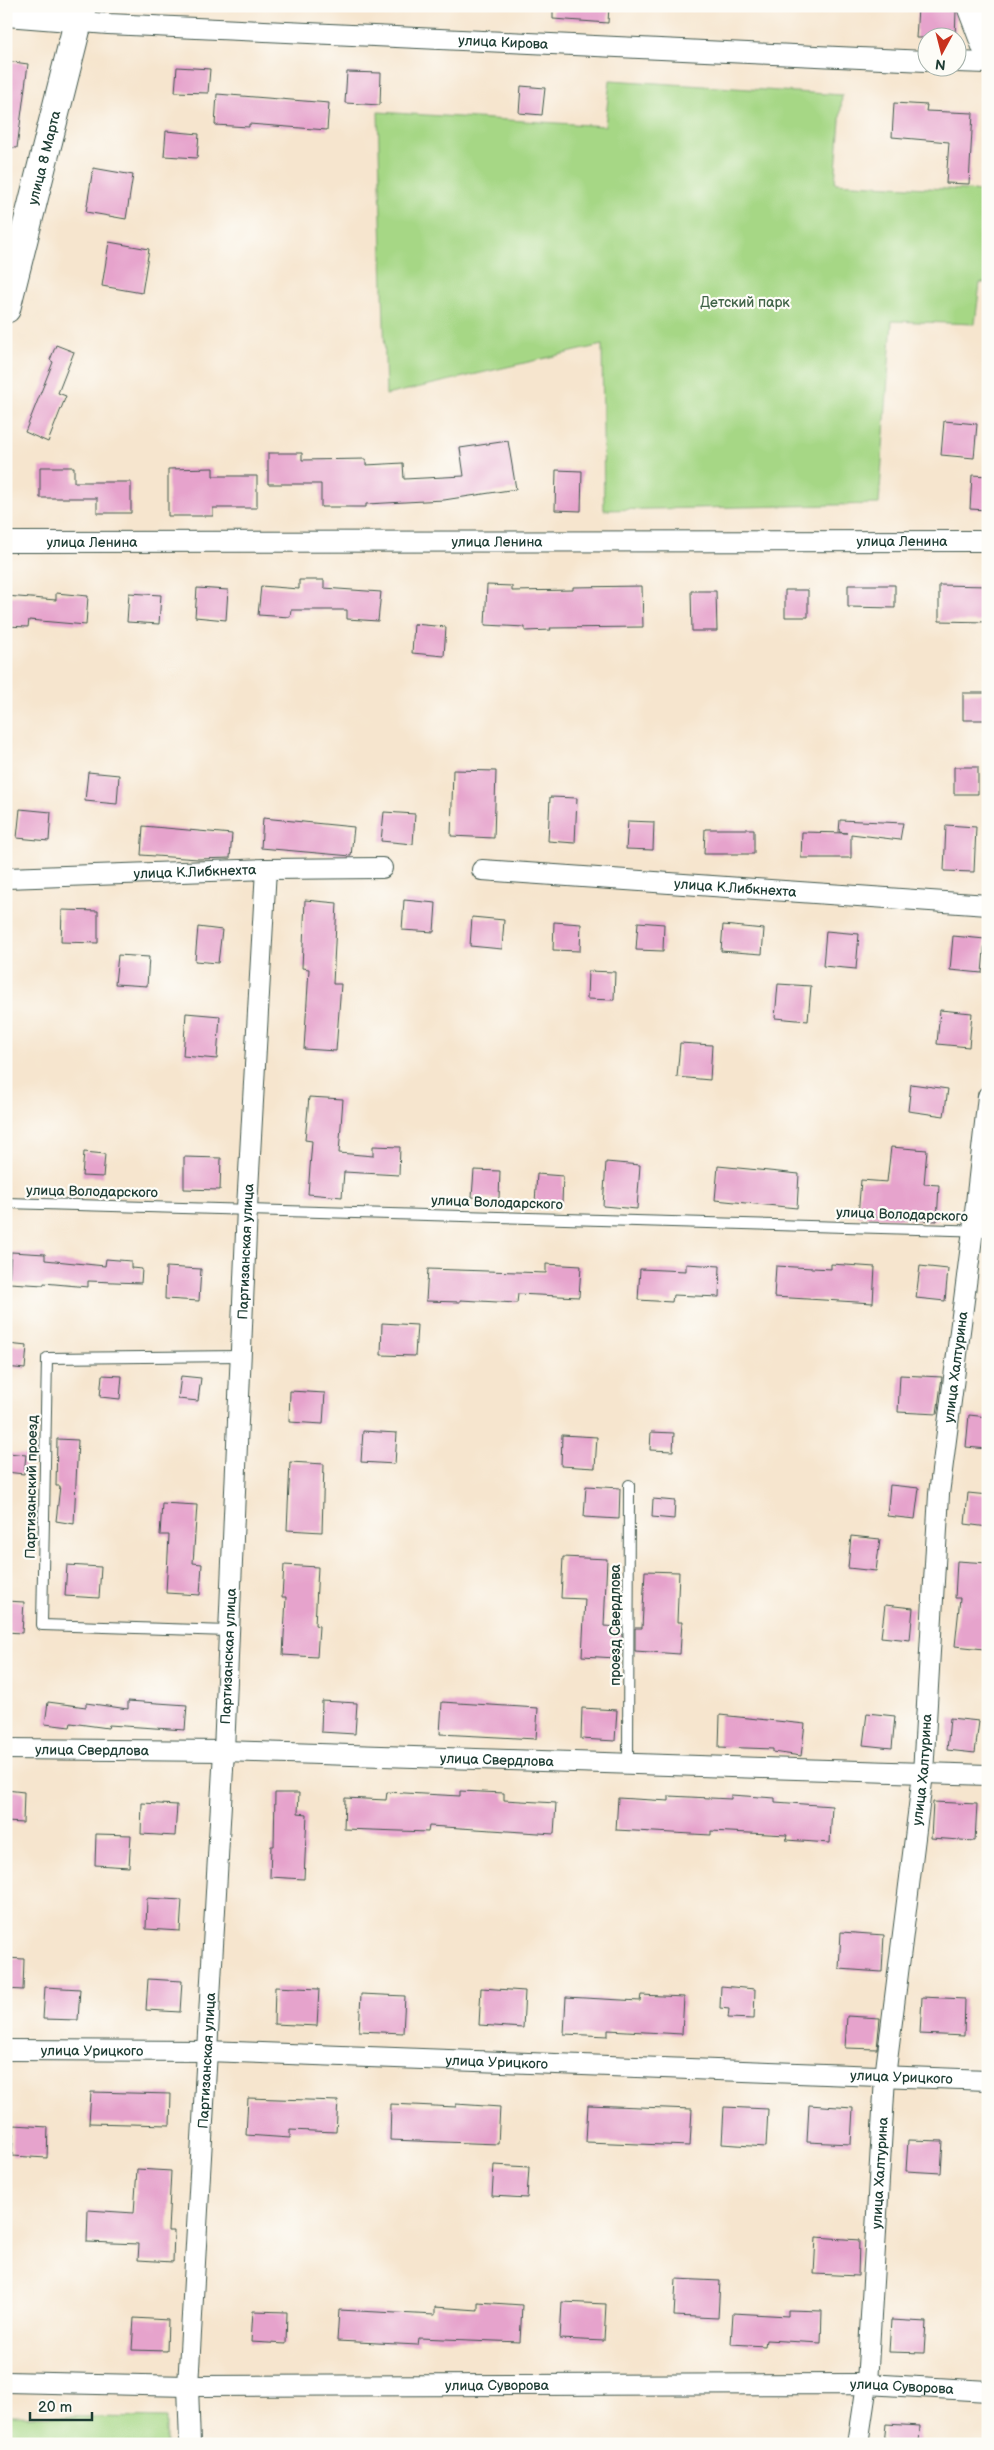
<svg xmlns="http://www.w3.org/2000/svg" width="994" height="2450" font-family="'Balsamiq Sans',sans-serif">
  <rect width="100%" height="100%" fill="#fdfcf7"/>
  <filter id="ink" filterUnits="userSpaceOnUse"><feTurbulence type="fractalNoise" baseFrequency=".02" numOctaves="2"/><feDisplacementMap in="SourceGraphic" scale="10" xChannelSelector="R" yChannelSelector="G"/><feConvolveMatrix kernelMatrix="1 2 1 2 8 2 1 2 1" color-interpolation-filters="sRGB"/></filter>
  <filter id="wash" filterUnits="userSpaceOnUse"><feTurbulence type="fractalNoise" baseFrequency=".0096" numOctaves="4" result="noise"/><feDisplacementMap in="SourceGraphic" scale="20" xChannelSelector="R" yChannelSelector="G"/><feGaussianBlur stdDeviation="1.12" result="paint"/><feColorMatrix in="noise" values="0 0 0 0 0 0 0 0 0 0 0 0 0 0 0 0 0 1.4 0 .05"/><feComposite in="paint" operator="in"/></filter>
  <g filter="url(#wash)">
    <rect width="100%" height="100%" fill="#f6e5ce"/>
    <path fill="#a6d785" stroke="#628a5c" d="M610,80L842,95L835,183L983,191V206L988,207V283H980L975,324L892,321L879,504L604,510L602,345L386,395L378,112L605,126Z
      M6,2416L166,2418V2444H6Z"/>
    <g id="blocks">
      <path fill="#e6a3cc" d="M553,6H609L608,23L553,19Z
        M918,8L956,11L955,38H916Z
        M6,61L28,64L17,148L6,147Z
        M177,67L210,69L208,93L175,92Z
        M347,72L381,73L380,105L345,103Z
        M521,86L545,88L542,115L519,113Z
        M217,94L329,103L327,130L249,124V127L215,125Z
        M894,103L927,105L926,111L973,113L969,184L946,183L949,142L892,137Z
        M166,131L199,134L197,158L164,156Z
        M93,168L133,175L126,219L86,212Z
        M109,242L149,249L142,293L102,286Z
        M56,345L74,352L58,393L66,396L48,442L25,432L53,362L50,360Z
        M944,421L977,424L974,458L941,455Z
        M508,441L516,489L444,500L366,504V507H321V484H268V453H302V460L366,459V465L403,463L404,479L464,476L460,448Z
        M40,467H74V482H131V513H97V498H40Z
        M213,468V476H257V508H213V516H168V469Z
        M556,470L582,471L581,511L555,510Z
        M972,475L988,476V510L970,509Z
        M299,580H324V588L381,592L378,621L347,619V610H291L290,617L258,615L261,586L299,589Z
        M487,585L512,586V591L573,590V587L642,586L643,627L550,628L551,630L525,631V627L485,625Z
        M848,585H895V608L848,607Z
        M939,585L988,586V622L939,621Z
        M197,588L228,590L226,620L195,617Z
        M785,590H808V617H785Z
        M691,591H716L717,631H692Z
        M56,593L88,596L86,625L29,620L28,627L6,626V596L56,600Z
        M129,593L161,595L159,624L127,622Z
        M414,624L446,627L444,656L412,653Z
        M963,693H986V720H963Z
        M954,767H978V794H954Z
        M453,770L496,771L494,838L451,836Z
        M88,772L119,775L117,804L85,801Z
        M550,797L577,798L575,843L548,841Z
        M20,809L51,812L49,841L17,838Z
        M384,812L415,814L413,844L381,841Z
        M263,818L354,827L351,856L261,848Z
        M840,820L903,823L900,840L851,834V858H801L802,832L847,833L839,832Z
        M628,821L654,822L653,850L626,849Z
        M946,825L976,827L974,872L944,871Z
        M143,826L232,834L230,858L198,859L141,855Z
        M705,829H754V854H704Z
        M305,900L337,903L333,984H341L336,1051L304,1049L309,969L302,968Z
        M404,900L436,903L434,932L402,930Z
        M62,910L98,911V943L61,942Z
        M472,917L504,920L502,949L470,946Z
        M554,922L581,924L580,951L553,950Z
        M638,922L664,924L663,951L636,950Z
        M723,925L764,929L762,954L721,951Z
        M198,927L222,930L218,963L195,961Z
        M826,931L859,934L856,969L823,966Z
        M953,936L985,939L982,973L950,970Z
        M118,955L149,957L147,986L115,984Z
        M588,971L615,972L614,1000L587,999Z
        M778,984L811,986L808,1021L775,1018Z
        M940,1010L972,1013L969,1047L937,1044Z
        M186,1013L220,1016L217,1059L183,1056Z
        M680,1043L712,1045L710,1080L677,1077Z
        M911,1084L948,1089L944,1116L908,1111Z
        M309,1097L343,1099L339,1153L373,1156V1146L400,1147L399,1175L344,1172L342,1197L308,1194L312,1141L305,1140Z
        M891,1147L927,1150L924,1184L939,1185L937,1221L858,1216L861,1180L887,1182Z
        M84,1152L105,1154L103,1177L82,1176Z
        M184,1157L221,1158L220,1190L184,1189Z
        M606,1162L640,1165L637,1209L603,1206Z
        M718,1166L799,1174L797,1208L715,1200Z
        M474,1170L500,1171L499,1199L472,1197Z
        M537,1174L563,1176L562,1203L535,1202Z
        M11,1252L45,1254V1260L105,1266L106,1259L131,1261V1268L142,1269L141,1283L88,1281V1287L44,1283V1285L9,1283Z
        M546,1264L581,1266L579,1297L518,1294L517,1303L460,1300V1302L426,1301L428,1269L546,1273Z
        M686,1264L720,1266L719,1297L673,1295L672,1302L638,1300L640,1269L686,1271Z
        M831,1264L875,1267L873,1303L774,1297L776,1266L831,1269Z
        M920,1266L948,1269L945,1301L916,1298Z
        M166,1267L201,1269L199,1301L165,1299Z
        M382,1323L417,1325L415,1356L381,1355Z
        M8,1344L27,1346L25,1369L6,1367Z
        M102,1375L122,1376L120,1399L100,1397Z
        M900,1375L942,1377L937,1414L898,1412Z
        M181,1376L201,1378L198,1401L178,1399Z
        M290,1391L325,1393L323,1424L289,1422Z
        M969,1415L988,1417V1449L966,1447Z
        M363,1431L397,1433L395,1464L361,1462Z
        M651,1432L674,1433L673,1451L650,1450Z
        M562,1435L597,1437L595,1468L561,1466Z
        M57,1439L78,1440L74,1524L56,1521L60,1486H56Z
        M9,1453L26,1455L24,1474L6,1472Z
        M290,1462L324,1464L322,1532L287,1530Z
        M890,1485L919,1488L915,1519L887,1516Z
        M586,1486L620,1488L619,1519L584,1517Z
        M968,1493L988,1495V1527L965,1524Z
        M653,1499L675,1501L674,1519L652,1517Z
        M162,1503L197,1505L193,1563L202,1564L200,1595L166,1593L169,1535H160Z
        M851,1536L880,1539L876,1571L848,1568Z
        M563,1557L607,1559L604,1626L622,1627V1651L617,1650L616,1658L582,1656L585,1599L561,1598Z
        M957,1561L988,1563V1611L984,1649L955,1646L960,1598H955Z
        M67,1565L101,1567L99,1598L65,1596Z
        M284,1565L318,1567L315,1625L319,1626L317,1657L283,1655L286,1597H282Z
        M645,1571L679,1572L677,1622H682L680,1654L635,1651V1628H642Z
        M6,1601L24,1602L22,1633L6,1632Z
        M885,1605L913,1608L910,1640L881,1637Z
        M128,1701L187,1705L185,1730L109,1725L108,1728L71,1723L70,1727L45,1724L48,1702L86,1707V1703L128,1709Z
        M322,1701L357,1703L355,1734L321,1732Z
        M442,1702L538,1708L536,1739L440,1734Z
        M582,1708L617,1710L615,1741L581,1739Z
        M867,1713L895,1716L892,1748L863,1745Z
        M720,1715L805,1724L801,1756L773,1752V1749L719,1747Z
        M950,1718L979,1721L975,1753L947,1750Z
        M6,1790L24,1792L23,1823L6,1822Z
        M460,1791L504,1793V1800L556,1803L554,1834L429,1826L428,1832L344,1829L345,1798L386,1800L387,1792L460,1796Z
        M275,1793H299L298,1813L307,1814L304,1879L270,1877L271,1846H274Z
        M731,1795L775,1798V1802L832,1806L830,1843L786,1840L787,1835L711,1831V1835L616,1830L618,1798L669,1801V1796L731,1799Z
        M933,1802L977,1804L975,1841L931,1838Z
        M142,1803L177,1805L175,1836L141,1834Z
        M96,1834L131,1835L129,1867L95,1865Z
        M147,1898L182,1900L180,1931L146,1929Z
        M841,1932L884,1935L882,1972L839,1969Z
        M6,1958L24,1959L23,1990L6,1989Z
        M148,1979L182,1981L180,2012L146,2010Z
        M721,1986L755,1989L754,2019L728,2018L729,2009L720,2008Z
        M45,1987L80,1989L78,2020L43,2019Z
        M275,1987L319,1989L317,2026L274,2024Z
        M481,1988L525,1991L523,2028L479,2025Z
        M361,1994L405,1996L403,2033L359,2031Z
        M641,1995L684,1997L682,2034L608,2030V2036L564,2034L566,1997L640,2001Z
        M922,1997L965,1999L964,2036L920,2034Z
        M847,2016L880,2018L877,2049L845,2048Z
        M91,2092L171,2094L170,2125L89,2123Z
        M248,2098L338,2101L336,2132L290,2130V2138L246,2135Z
        M391,2104L456,2107V2104L500,2107L498,2144L390,2140Z
        M588,2105L692,2109L690,2146L586,2142Z
        M809,2105L853,2108L851,2144L807,2142Z
        M724,2107L768,2109L766,2147L722,2144Z
        M14,2125L48,2127L47,2158L12,2156Z
        M908,2140L943,2141L941,2173L906,2171Z
        M494,2165L529,2167L527,2198L492,2196Z
        M137,2169L171,2171L168,2231H174L173,2262L138,2260L139,2244L87,2242L88,2210L134,2213Z
        M816,2237L859,2240L858,2276L814,2274Z
        M676,2279L720,2281L718,2318L674,2316Z
        M478,2302L522,2305L520,2342L419,2338L418,2345L337,2341L339,2310L435,2315V2307L478,2310Z
        M562,2302L606,2304L604,2341L560,2339Z
        M788,2310L822,2311L821,2343L766,2340L765,2346L731,2344L733,2313L788,2316Z
        M253,2311L287,2312L286,2344L251,2342Z
        M134,2318L168,2320L167,2351L132,2350Z
        M891,2320L926,2322L924,2353L889,2352Z
        M886,2424L920,2426L919,2444H884Z"/>
    </g>
  </g>
  <g filter="url(#ink)">
    <use href="#blocks" fill-opacity="0" stroke="#3f564b" stroke-width="1"/>
    <g fill="none" stroke-linecap="round" stroke-linejoin="round">
      <g stroke="#3f564b" stroke-width="12">
        <path id="lane" d="M6,1203L988,1231
          M229,1631L42,1625L47,1358L241,1356
          M628,1764L629,1485"/>
      </g>
      <g stroke="#3f564b" stroke-width="22">
        <g id="street">
          <path id="s1" d="M6,16L108,24L926,61"/>
          <path d="M956,62L988,63"/>
          <path id="s2" d="M6,542L988,541"/>
          <path id="s3" d="M482,870L988,905"/>
          <path id="s4" d="M6,878L266,869L382,868"/>
          <path id="s5" d="M6,1749L224,1751L988,1775"/>
          <path id="s6" d="M6,2050L206,2051L988,2080"/>
          <path id="s7" d="M6,2382L188,2386L867,2384L988,2391"/>
          <path id="s8" d="M190,2444L188,2386L224,1751L247,1208L266,869"/>
          <path id="s9" d="M858,2444L867,2384L885,2077L923,1774L939,1494L973,1230L988,1096"/>
        </g>
      </g>
      <g stroke="#3f564b" stroke-width="30">
        <g id="secondary">
          <path d="M971,6L988,51"/>
          <path id="s10" d="M6,309L82,6"/>
        </g>
      </g>
      <use href="#lane" stroke="#fff" stroke-width="10"/>
      <use href="#street" stroke="#fff" stroke-width="20"/>
      <use href="#secondary" stroke="#fff" stroke-width="28"/>
    </g>
  </g>
  <g text-anchor="middle" stroke-width="4.5" stroke-linejoin="round" paint-order="stroke">
    <g font-size="14" fill="#1f3d34" stroke="#fdfcf7">
      <text dy="5" stroke="none"><textPath href="#s1" startOffset="498">улица Кирова</textPath></text>
      <text dy="5" stroke="none"><textPath href="#s10" startOffset="156">улица 8 Марта</textPath></text>
      <text dy="5" stroke="none"><textPath href="#s2" startOffset="491">улица Ленина</textPath></text>
      <text dy="5" stroke="none"><textPath href="#s2" startOffset="896">улица Ленина</textPath></text>
      <text dy="5" stroke="none"><textPath href="#s2" startOffset="86">улица Ленина</textPath></text>
      <text dy="5" stroke="none"><textPath href="#s4" startOffset="189">улица К.Либкнехта</textPath></text>
      <text dy="5" stroke="none"><textPath href="#s3" startOffset="254">улица К.Либкнехта</textPath></text>
      <text transform="translate(92 1191) rotate(1)" y="5">улица Володарского</text>
      <text transform="translate(497 1202) rotate(2)" y="5">улица Володарского</text>
      <text transform="translate(902 1214) rotate(2)" y="5">улица Володарского</text>
      <text dy="5" stroke="none"><textPath href="#s8" startOffset="1194">Партизанская улица</textPath></text>
      <text dy="5" stroke="none"><textPath href="#s9" startOffset="1082">улица Халтурина</textPath></text>
      <text transform="translate(31 1487) rotate(-89)" y="5">Партизанский проезд</text>
      <text transform="translate(615 1625) rotate(-90)" y="5">проезд Свердлова</text>
      <text dy="5" stroke="none"><textPath href="#s8" startOffset="789">Партизанская улица</textPath></text>
      <text dy="5" stroke="none"><textPath href="#s5" startOffset="86">улица Свердлова</textPath></text>
      <text dy="5" stroke="none"><textPath href="#s5" startOffset="491">улица Свердлова</textPath></text>
      <text dy="5" stroke="none"><textPath href="#s9" startOffset="678">улица Халтурина</textPath></text>
      <text dy="5" stroke="none"><textPath href="#s6" startOffset="86">улица Урицкого</textPath></text>
      <text dy="5" stroke="none"><textPath href="#s8" startOffset="384">Партизанская улица</textPath></text>
      <text dy="5" stroke="none"><textPath href="#s6" startOffset="491">улица Урицкого</textPath></text>
      <text dy="5" stroke="none"><textPath href="#s6" startOffset="896">улица Урицкого</textPath></text>
      <text dy="5" stroke="none"><textPath href="#s9" startOffset="272">улица Халтурина</textPath></text>
      <text dy="5" stroke="none"><textPath href="#s7" startOffset="491">улица Суворова</textPath></text>
      <text dy="5" stroke="none"><textPath href="#s7" startOffset="896">улица Суворова</textPath></text>
    </g>
    <g font-size="14" fill="#416448" stroke="#fdfcf7">
      <text x="745" y="307">Детский парк</text>
    </g>
  </g>
  <rect width="994" height="2450" fill="none" stroke="#fdfcf7" stroke-width="25"/>
  <g transform="translate(942 52) rotate(187)"><circle r="24" fill="#fdfcf7" stroke="#a4b0a9"/>
  <path d="M0-4L9 19L0 12L-9 19Z" fill="#c8321e"/>
  <text y="-8" font-size="14" font-weight="bold" text-anchor="middle" fill="#1f3d34">N</text>
  </g>
  <path d="M30 2412v8h62v-8" fill="none" stroke="#1f3d34" stroke-width="2.5"/>
  <text x="38" y="2412" font-size="15" fill="#1f3d34" stroke="#fdfcf7" stroke-width="4" paint-order="stroke">20 m</text>
</svg>
